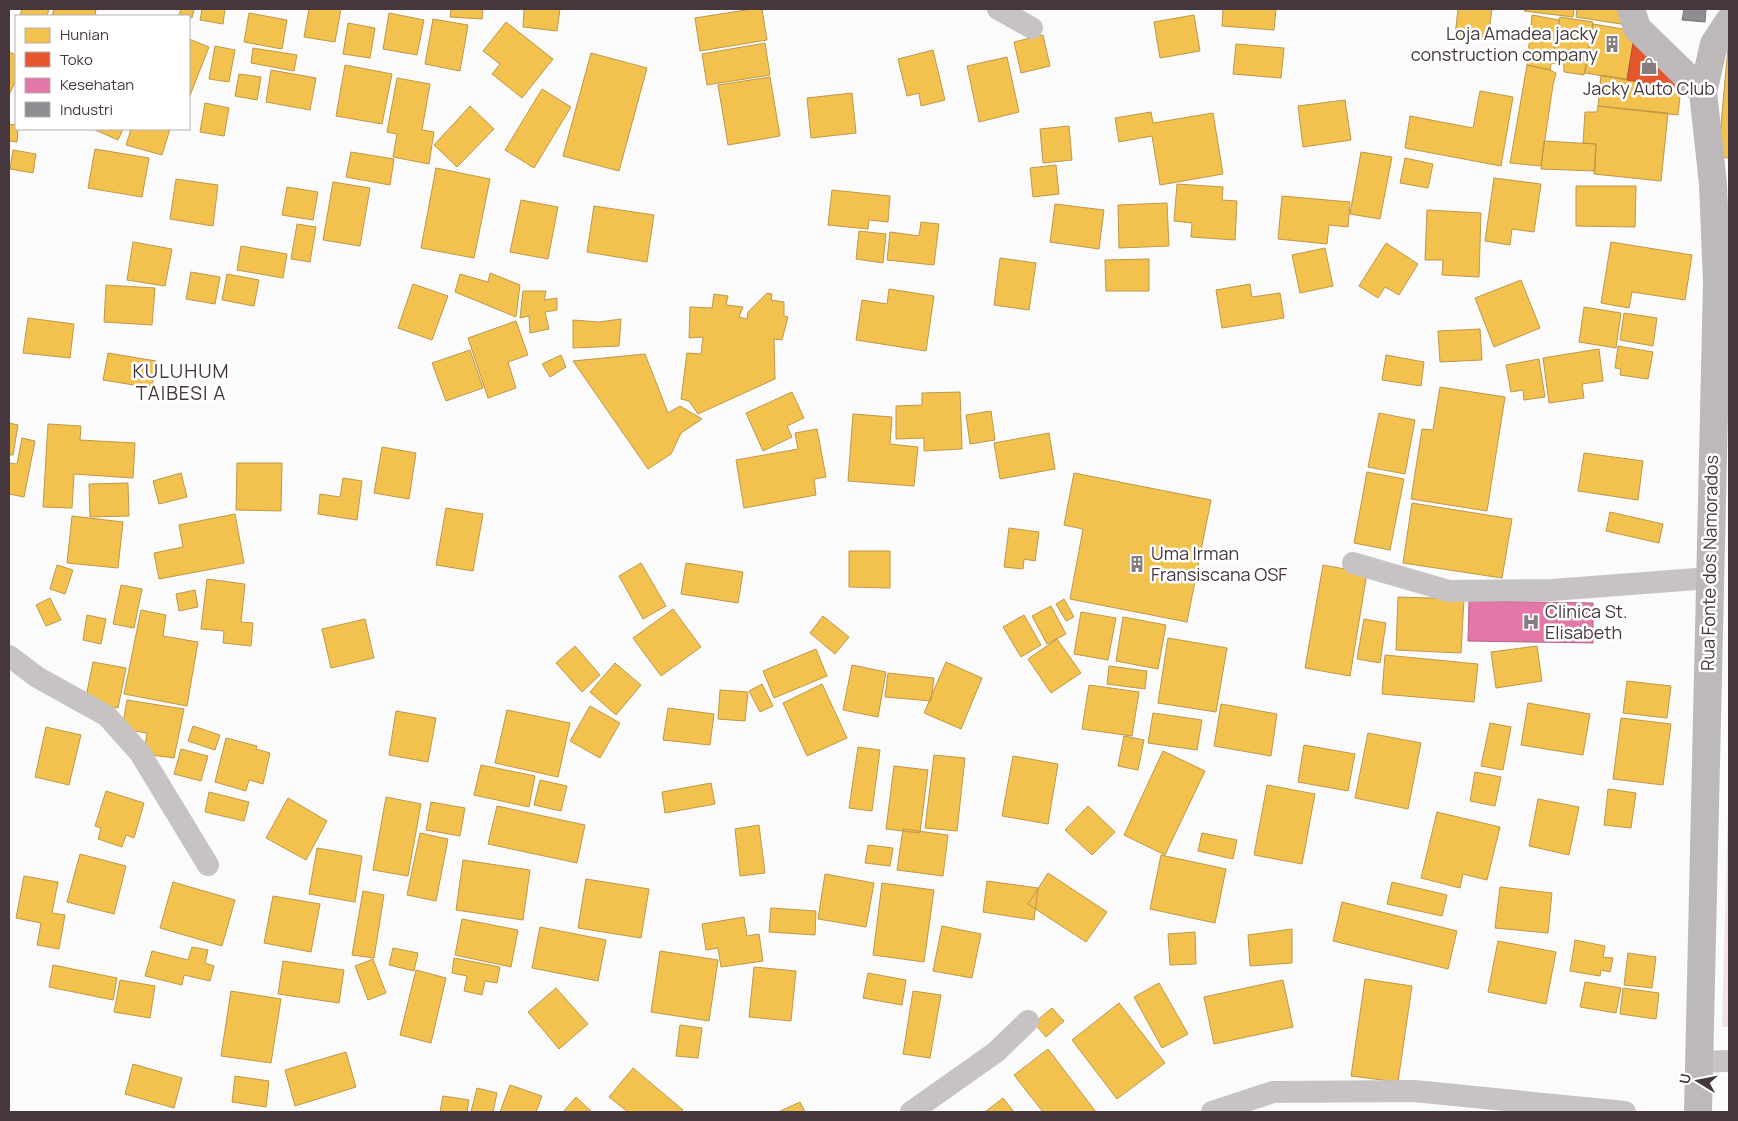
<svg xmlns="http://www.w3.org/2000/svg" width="1738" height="1121" font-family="Manrope,sans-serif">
  <rect width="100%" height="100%" fill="#fbfbfb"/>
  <path fill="#f3e1e9" d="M1729,774V1027H1722Z"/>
  <path fill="#f2c14e" stroke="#be9849" d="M22,9H49L47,16H20Z
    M54,9H96L95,16H52Z
    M181,9H194L192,18L189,16H179Z
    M202,9H225L223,24L200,20Z
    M309,9H341L335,42L304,37Z
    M451,9H483L482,19L450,17Z
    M524,9H560L557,31L523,27Z
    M752,9H762L767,40L700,51L695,18Z
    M1223,9H1276L1274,30L1222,26Z
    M1458,9H1492L1488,40L1455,36Z
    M1525,9H1574L1573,17L1524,11Z
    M1577,9H1620L1627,25L1576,17Z
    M249,13L287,20L282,49L244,42Z
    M389,13L424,20L417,55L383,49Z
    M1194,15L1200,51L1160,58L1154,22Z
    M1532,15L1559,20L1550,70L1527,65Z
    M1560,17L1593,22L1584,75L1564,72V65L1551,63Z
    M433,19L468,25L460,71L425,64Z
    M506,22L553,59L522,98L492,74L500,64L483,51Z
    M348,23L375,28L370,58L343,54Z
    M1593,24L1635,31L1627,80L1585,73Z
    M1043,35L1050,66L1021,73L1014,42Z
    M1729,37V158L1718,157Z
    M189,39L209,47L189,98Z
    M765,43L770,75L707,85L702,54Z
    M1236,44L1284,48L1281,78L1233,74Z
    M215,46L235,50L229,82L209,79Z
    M253,48L297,55L294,71L251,63Z
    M933,50L945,100L921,106L919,93L907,96L898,59Z
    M9,52L16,55V80L10,93L9,92Z
    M591,53L647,68L619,171L563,156Z
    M1007,57L1019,112L979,122L967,66Z
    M345,65L392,74L382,124L336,116Z
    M1527,65L1550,70L1556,73L1553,85L1541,166L1510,163Z
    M271,70L316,78L310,110L266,102Z
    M239,74L261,77L257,100L235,96Z
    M1601,75L1681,88L1678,115L1598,106Z
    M770,77L780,136L728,145L718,85Z
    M397,78L430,84L422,130L434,132L429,164L393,157L397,134L387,132Z
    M542,89L571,107L534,168L505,150Z
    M1480,91L1513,97L1501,166L1405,148L1410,116L1473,128Z
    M852,93L856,133L811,138L807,98Z
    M1345,100L1351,140L1303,147L1298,106Z
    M205,103L229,108L224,136L200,132Z
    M470,106L494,129L457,167L434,145Z
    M1598,106L1668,113L1661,181L1594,174L1596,144L1583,143L1585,112H1597Z
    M1151,112L1153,123L1213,113L1223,174L1160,185L1152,136L1119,142L1115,118Z
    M9,124L16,125V129H18L17,142L9,141Z
    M1069,126L1072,160L1043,163L1040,129Z
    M93,129H123L118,140Z
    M131,129H170L162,155L126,145Z
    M1544,141L1596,144L1595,171L1541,169Z
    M95,149L149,158L142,197L88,188Z
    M13,150L36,154L33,173L10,169Z
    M351,152L394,159L390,185L346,177Z
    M1361,152L1392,157L1380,219L1350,214Z
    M1405,158L1433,164L1428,188L1400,183Z
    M1056,165L1059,194L1033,197L1030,168Z
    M436,168L490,179L474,258L421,248Z
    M1494,178L1541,184L1534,232L1512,229L1510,245L1485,241Z
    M176,179L218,185L213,226L170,219Z
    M333,182L370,188L360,246L323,240Z
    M1177,184L1223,187L1222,200L1237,201L1235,240L1191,237L1192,223L1174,221Z
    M1576,186H1636L1635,227L1576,226Z
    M287,187L318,192L313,220L282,215Z
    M832,190L890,196L888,222L869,220L868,229L828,225Z
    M1282,196L1350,202L1348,227L1329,225L1327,244L1278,239Z
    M521,200L558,207L548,259L510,252Z
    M1167,203L1169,246L1119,248L1118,205Z
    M1055,204L1104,210L1099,249L1050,242Z
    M594,206L654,215L647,262L587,252Z
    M1427,210L1481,213L1479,277L1442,275L1443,260H1425Z
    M921,222L939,224L934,265L887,260L890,232L919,236Z
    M297,224L316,227L310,262L291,259Z
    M859,231L886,234L883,263L856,259Z
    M133,242L172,249L165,286L127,280Z
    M1611,242L1692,255L1685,300L1632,292L1629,308L1601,303Z
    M1386,243L1418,264L1399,295L1385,287L1378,298L1359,286Z
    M241,246L287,254L283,278L237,270Z
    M1325,248L1333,286L1300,293L1292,255Z
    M1000,258L1036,263L1029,310L994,305Z
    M1149,259V291H1106L1105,260Z
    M191,272L220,277L215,304L186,299Z
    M490,273L520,285L516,317L455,292L460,274L488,282Z
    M227,274L259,280L254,306L222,300Z
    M1521,280L1540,328L1494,347L1475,298Z
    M413,284L448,296L432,340L398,328Z
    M1250,284L1252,297L1280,293L1284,318L1222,328L1216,290Z
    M106,285L155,288L152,325L104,322Z
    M889,289L934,296L926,351L856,340L862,300L887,304Z
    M523,291H546L544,300L557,298V310L545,312L549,329L530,333L529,316L520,318Z
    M767,293L772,294L771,300L784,302V316L788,317L782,340L774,339L775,379L698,414L689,401L681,399L687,353L701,354L703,337L689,338L690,307L712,308L714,294L728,296L726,305L743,307L739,317L747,319L748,312Z
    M1584,307L1621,313L1616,348L1579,342Z
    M1624,313L1657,318L1653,346L1620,340Z
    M28,318L74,324L70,358L23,353Z
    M621,319L619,346L573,348V320L599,322Z
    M516,321L528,355L508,362L516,388L488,398L468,338Z
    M1480,329L1482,360L1440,362L1438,331Z
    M1618,346L1653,352L1648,379L1620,375L1621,369L1615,368Z
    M1599,349L1603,381L1582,384L1584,398L1549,403L1543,358Z
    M470,350L483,388L446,401L432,363Z
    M108,353L156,361L152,388L103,380Z
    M645,354L668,413L680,406L702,419L681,433L671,454L648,469L573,361Z
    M561,355L566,367L550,377L542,364Z
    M1386,355L1424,362L1421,386L1382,380Z
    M1539,359L1545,397L1524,400L1523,390L1511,392L1506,365Z
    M1440,387L1505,397L1487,511L1411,499L1422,429L1433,430Z
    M792,392L804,418L787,426L792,437L763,451L746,413Z
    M960,392L962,449L924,451V438L896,439V406L922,405V393Z
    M991,411L995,440L970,444L966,415Z
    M1379,413L1415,420L1405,474L1368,467Z
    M853,414L892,417L890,444L918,447L914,486L848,481Z
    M9,423L18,425L13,455H9Z
    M48,424L81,426L80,440L135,443L133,478L74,474L72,508L43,507Z
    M817,429L826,477L814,479L816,495L744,508L736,460L798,449L795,433Z
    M1049,433L1055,469L1000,479L994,443Z
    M22,438L35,441L24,497L9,494V463L17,464Z
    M382,447L416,453L409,499L374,493Z
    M1584,453L1643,461L1638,500L1578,491Z
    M237,463H282L281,511L236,510Z
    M1367,472L1404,479L1390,550L1354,543Z
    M181,473L187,497L159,504L153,481Z
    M1074,473L1211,500L1187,622L1070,599L1083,529L1064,525Z
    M343,478L362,481L357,520L318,514L320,494L340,497Z
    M128,483L129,516L90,517L89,484Z
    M1412,503L1512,519L1502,578L1403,563Z
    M446,508L483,514L473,571L436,565Z
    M1610,512L1663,524L1659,543L1606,531Z
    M235,514L244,563L159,579L154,553L183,547L179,525Z
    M72,516L123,522L118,568L67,563Z
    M1009,528L1039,532L1035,561L1024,559L1023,569L1004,567Z
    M849,551H890V588L849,587Z
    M641,563L666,606L643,619L619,576Z
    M686,563L743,572L738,603L681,594Z
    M57,565L73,570L65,594L50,589Z
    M1323,565L1367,573L1350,676L1305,668Z
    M207,579L245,584L241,622L253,623L251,646L223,643L224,631L201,629Z
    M121,585L142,589L134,628L113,624Z
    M195,590L198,607L179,611L176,594Z
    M1398,597L1464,599L1461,653L1396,650Z
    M50,598L61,620L46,626L36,605Z
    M1064,599L1074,617L1066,621L1056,604Z
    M1051,606L1066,634L1047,644L1032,616Z
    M673,609L701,647L661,676L633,638Z
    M141,610L166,615L163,636L198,642L187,706L124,694Z
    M1081,612L1116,618L1108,660L1074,654Z
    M87,615L106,619L101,644L83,640Z
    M1024,615L1041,645L1021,657L1003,627Z
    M823,616L849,637L835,654L810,633Z
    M1123,617L1166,625L1158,669L1116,661Z
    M365,619L374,658L331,668L322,629Z
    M1364,619L1386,623L1380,663L1357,659Z
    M1168,638L1227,648L1216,712L1158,703Z
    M1057,639L1081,673L1051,693L1028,659Z
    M575,646L600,675L582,692L556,663Z
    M1537,646L1542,681L1496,688L1491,652Z
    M816,649L827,676L774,698L763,671Z
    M1385,655L1478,664L1474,702L1382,694Z
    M93,662L126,668L118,708L85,702Z
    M946,662L982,678L961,729L924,713Z
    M615,663L641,685L616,715L590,692Z
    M852,665L886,672L878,717L843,710Z
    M1109,666L1147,671L1145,689L1107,684Z
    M888,673L934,678L931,701L885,697Z
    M1627,681L1671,686L1667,718L1623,713Z
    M762,684L773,706L760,712L749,691Z
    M822,684L847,738L807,756L783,703Z
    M1089,685L1139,692L1132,736L1082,729Z
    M720,690L748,692L745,721L718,719Z
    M127,700L184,709L174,758L144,754L147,733L122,729Z
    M1528,703L1590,714L1583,755L1521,745Z
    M1221,704L1277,714L1271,756L1214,746Z
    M590,706L620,723L600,758L570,741Z
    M668,708L714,714L710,745L663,740Z
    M507,710L570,723L558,777L495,763Z
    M396,711L436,718L428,762L389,755Z
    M1153,713L1202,720L1197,750L1148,743Z
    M1621,718L1671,724L1663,785L1613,779Z
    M1490,723L1511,727L1503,770L1481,766Z
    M193,726L220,735L215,750L188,741Z
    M46,727L81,735L69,785L35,777Z
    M1368,733L1421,743L1408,809L1355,798Z
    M1124,736L1144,740L1138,770L1118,766Z
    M226,738L257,746L256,749L270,753L263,784L249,780L246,791L215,782Z
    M1304,745L1355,754L1348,791L1298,782Z
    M858,747L880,750L872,811L849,808Z
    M181,749L208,756L201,781L174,774Z
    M1163,751L1205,771L1165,855L1124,835Z
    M934,755L965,758L957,831L925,828Z
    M1013,756L1058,764L1048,824L1002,816Z
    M481,765L535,776L529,807L474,795Z
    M894,766L928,770L920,833L886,829Z
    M1475,772L1501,777L1495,806L1470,801Z
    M540,780L567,786L561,811L534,805Z
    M711,783L715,804L665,813L662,792Z
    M1267,785L1315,794L1302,864L1254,855Z
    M1608,789L1636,793L1631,828L1604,825Z
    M106,791L144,803L134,838L126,835L122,847L98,839L101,828L95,826Z
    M209,792L249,802L244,821L205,812Z
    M386,797L421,804L408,876L373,870Z
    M288,798L327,821L306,860L266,838Z
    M1538,799L1579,807L1569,855L1529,846Z
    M431,802L465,808L460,836L426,830Z
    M497,806L585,825L577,863L488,844Z
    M1088,806L1115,832L1092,855L1065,830Z
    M1437,812L1500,827L1487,880L1463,874L1460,888L1421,878Z
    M759,825L765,873L740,876L735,829Z
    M903,829L948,835L943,876L897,870Z
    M420,833L448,839L436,901L407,895Z
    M1202,833L1237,840L1233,859L1198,851Z
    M868,845L893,848L890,866L865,863Z
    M317,848L362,856L355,902L309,894Z
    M80,854L126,866L114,914L67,902Z
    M1161,855L1226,869L1215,923L1150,909Z
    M463,860L530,870L523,920L456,910Z
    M1048,873L1107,912L1086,942L1028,904Z
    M825,874L874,883L866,927L818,919Z
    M24,876L58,882L52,913L65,915L59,949L37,945L41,923L16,918Z
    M586,879L649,889L641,938L578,928Z
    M987,881L1038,888L1034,920L983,912Z
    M173,882L235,900L222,946L160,928Z
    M1392,882L1447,895L1442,916L1387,904Z
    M882,883L934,890L924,962L873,955Z
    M1500,887L1552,893L1548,933L1495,928Z
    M363,891L384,895L374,958L352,955Z
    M273,896L320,904L311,952L264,943Z
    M1342,902L1457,931L1448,969L1333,941Z
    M771,908L816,911L815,935L769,932Z
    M744,917L747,936L759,934L763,961L721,967L718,948L706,950L702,924Z
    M462,919L518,930L511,967L455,955Z
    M942,926L981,934L972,978L933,971Z
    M540,927L606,940L598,981L532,968Z
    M1292,929V963L1250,966L1248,935Z
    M1195,932L1196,964L1170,965L1168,934Z
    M1575,940L1605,946L1603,957L1613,958L1610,972L1601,970L1600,976L1570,971Z
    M1498,941L1556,952L1546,1004L1488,992Z
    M192,947L208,950L205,963L214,966L210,981L184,975L182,985L145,976L152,951L188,960Z
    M393,948L418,953L414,971L389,965Z
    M660,951L718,960L709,1021L651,1012Z
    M1628,953L1656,957L1652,988L1624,985Z
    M454,958L500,967L497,983L485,981L482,995L464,991L467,976L452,973Z
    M373,959L386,993L368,1000L355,966Z
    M283,961L344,970L339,1003L278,994Z
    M53,965L117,978L113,1000L49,987Z
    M754,967L796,971L791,1021L749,1017Z
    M416,970L446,978L431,1043L400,1035Z
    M868,973L906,980L902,1005L863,998Z
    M1365,979L1412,986L1398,1082L1351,1076Z
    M120,980L155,986L150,1018L114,1012Z
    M1283,980L1293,1027L1214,1044L1204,997Z
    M1585,982L1621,988L1616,1013L1580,1007Z
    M1159,983L1188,1034L1162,1048L1134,997Z
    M556,988L588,1024L559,1049L528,1012Z
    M1623,988L1659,993L1656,1019L1620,1014Z
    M231,991L281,999L271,1063L221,1056Z
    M913,991L941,995L930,1058L903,1054Z
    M1119,1003L1165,1063L1117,1099L1072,1040Z
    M1052,1008L1064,1021L1046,1037L1034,1023Z
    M680,1025L702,1028L698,1058L676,1056Z
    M1048,1049L1096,1112H1043L1014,1075Z
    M346,1052L356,1087L295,1106L285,1070Z
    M133,1064L182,1078L174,1108L125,1094Z
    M633,1068L683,1110L681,1112H628L609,1097Z
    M235,1076L269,1081L266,1107L232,1102Z
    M510,1085L542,1096L536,1112H500Z
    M477,1088L497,1093L493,1112H471Z
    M443,1096L469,1100L467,1112H440Z
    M576,1097L592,1112H563Z
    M1003,1098L1014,1112H985Z
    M800,1102L805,1112H778Z"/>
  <path fill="#e4572e" stroke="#b54d33" d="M1635,31L1681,88L1627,80Z"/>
  <path fill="#e377a8" stroke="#b46488" d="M1469,601L1593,603V643L1468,641Z"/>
  <path fill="#8d8d92" stroke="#787379" d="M1684,9H1706L1705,22L1682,20Z"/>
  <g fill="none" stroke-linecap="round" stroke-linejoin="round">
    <path stroke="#c7c3c5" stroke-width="22" d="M998,9L1032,28
      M1353,563L1449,591L1552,590L1710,578
      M9,656L37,677L107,716L140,753L208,865
      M1699,1062L1729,1061
      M911,1112L996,1052L1028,1021
      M1212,1112L1273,1092L1414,1091L1625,1112"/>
    <path stroke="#bdb8ba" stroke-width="28" d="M1631,9L1637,28L1703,92
      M1698,1112L1717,282L1713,184L1703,92L1714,44L1729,21"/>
  </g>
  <defs>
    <g id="building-bare" transform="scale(1.35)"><path d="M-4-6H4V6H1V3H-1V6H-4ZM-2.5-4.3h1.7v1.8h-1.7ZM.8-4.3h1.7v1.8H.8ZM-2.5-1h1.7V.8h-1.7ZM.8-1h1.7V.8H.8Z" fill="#857c80" stroke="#fff" stroke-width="2.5" paint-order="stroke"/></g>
    <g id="shop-bare" transform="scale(1.35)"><path d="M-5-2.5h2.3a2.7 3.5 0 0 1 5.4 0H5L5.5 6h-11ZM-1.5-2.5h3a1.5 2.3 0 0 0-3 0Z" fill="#857c80" stroke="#fff" stroke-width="2.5" paint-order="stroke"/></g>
    <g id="hospital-bare" transform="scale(1.35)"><path d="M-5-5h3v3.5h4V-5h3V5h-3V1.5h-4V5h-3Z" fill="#857c80" stroke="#fff" stroke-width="2.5" paint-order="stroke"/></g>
  </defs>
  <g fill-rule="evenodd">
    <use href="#building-bare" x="1612" y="44"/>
    <use href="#shop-bare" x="1649" y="66"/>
    <use href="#building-bare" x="1137" y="564"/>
    <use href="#hospital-bare" x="1531" y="622"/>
  </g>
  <g text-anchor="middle" stroke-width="5" stroke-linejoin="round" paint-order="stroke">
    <g font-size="18" fill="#46373e" stroke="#fff" text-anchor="start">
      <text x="1598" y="40" text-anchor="end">Loja Amadea jacky<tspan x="1598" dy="21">construction company</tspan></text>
      <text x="1649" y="95" text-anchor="middle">Jacky Auto Club</text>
      <text x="1151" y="560">Uma Irman<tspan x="1151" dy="21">Fransiscana OSF</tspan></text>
      <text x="1545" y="618">Clinica St.<tspan x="1545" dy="21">Elisabeth</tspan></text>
    </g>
    <g font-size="18" fill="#46373e" stroke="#fff">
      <text transform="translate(1710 563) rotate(-89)" y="6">Rua Fonte dos Namorados</text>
    </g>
    <g font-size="19" letter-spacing="1" fill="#46373e" stroke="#fff">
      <text x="181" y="378">KULUHUM<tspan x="181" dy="22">TAIBESI A</tspan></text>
    </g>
  </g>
  <rect width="1738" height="1121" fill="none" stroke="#46373e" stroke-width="20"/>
  <rect x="15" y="15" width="175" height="115" fill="#ffffff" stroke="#b5afb2"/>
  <rect x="25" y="28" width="25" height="15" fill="#f2c14e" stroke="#b5afb2"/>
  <text x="60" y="40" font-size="15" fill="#46373e">Hunian</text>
  <rect x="25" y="52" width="25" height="15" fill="#e4572e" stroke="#b5afb2"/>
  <text x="60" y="65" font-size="15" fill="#46373e">Toko</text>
  <rect x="25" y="78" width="25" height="15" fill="#e377a8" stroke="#b5afb2"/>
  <text x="60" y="90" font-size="15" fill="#46373e">Kesehatan</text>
  <rect x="25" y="102" width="25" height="15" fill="#8d8d92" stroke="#b5afb2"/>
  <text x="60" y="115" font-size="15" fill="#46373e">Industri</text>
  <g transform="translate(1698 1081) rotate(280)" stroke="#ffffff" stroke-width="4" paint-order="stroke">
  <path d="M0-4L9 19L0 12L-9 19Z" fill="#46373e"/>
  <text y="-8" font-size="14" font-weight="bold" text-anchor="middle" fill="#46373e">U</text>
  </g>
</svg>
